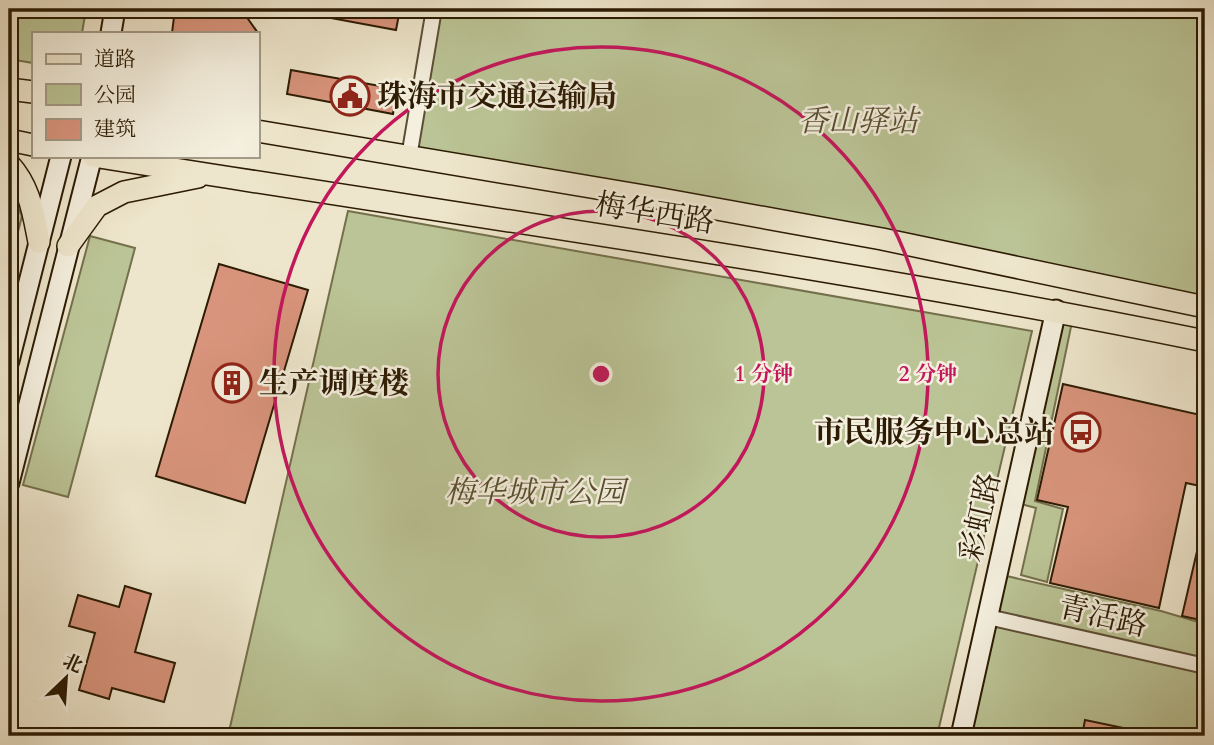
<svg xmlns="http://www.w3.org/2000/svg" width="1214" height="745" font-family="Cardo,'Noto Serif SC',serif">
  <rect width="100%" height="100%" fill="#eee6cc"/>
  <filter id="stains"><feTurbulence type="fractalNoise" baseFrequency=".00286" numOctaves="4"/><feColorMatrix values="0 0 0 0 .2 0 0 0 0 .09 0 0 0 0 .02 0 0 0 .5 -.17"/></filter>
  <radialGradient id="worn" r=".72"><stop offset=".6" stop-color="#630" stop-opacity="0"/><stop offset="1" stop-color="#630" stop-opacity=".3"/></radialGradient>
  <path fill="#bbc496" stroke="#74704c" stroke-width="2" d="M9,9H86L82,33H33V63L9,59Z
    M434,9H1205V307L409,156Z
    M9,188L22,216L9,267Z
    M348,211L1032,331L937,736H228Z
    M90,236L135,248L68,497L23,485Z
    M1058,314L1073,317L1035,501L1063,509L1047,582L1021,575L1036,508L1017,503Z
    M1002,575L1161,611L1205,624V663L993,615Z
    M989,617L1205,666V736H962Z"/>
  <path fill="#d8947c" stroke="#2c1b03" stroke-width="2" d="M175,9H241L258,33H172Z
    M309,9H400L396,30L309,14Z
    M291,70L397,89L393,114L287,94Z
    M219,264L308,290L245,503L156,476Z
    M1063,384L1205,416V487L1186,483L1159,608L1050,583L1068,507L1037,500Z
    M1201,534H1205V621L1182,616Z
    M125,586L151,594L135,652L175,663L164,702L112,688L109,699L79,690L95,633L69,626L78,595L119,607Z
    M1085,720L1138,731V736H1082Z"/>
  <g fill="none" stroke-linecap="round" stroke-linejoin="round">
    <g stroke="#5c4e35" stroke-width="18">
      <path id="street" d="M409,157L434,9
        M988,617L1205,666"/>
    </g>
    <g stroke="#2c1b03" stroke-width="23">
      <path id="secondary" d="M111,33L115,9
        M9,361L61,156
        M9,483L92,156
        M961,736L1056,310"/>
    </g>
    <g stroke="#2c1b03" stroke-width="24">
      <path id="primary" d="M9,89L33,92
        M257,131L656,198L882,239L1205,307
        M9,140L33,145
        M93,156C464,216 837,266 1205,341
        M9,164C30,187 33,212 39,242
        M68,246L97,206L124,192L198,177"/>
    </g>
    <use href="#street" stroke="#f4efde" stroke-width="14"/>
    <use href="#secondary" stroke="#f4efde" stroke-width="19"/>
    <use href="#primary" stroke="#eee6cc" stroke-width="21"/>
  </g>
  <g fill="none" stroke="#c2185b" stroke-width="3.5">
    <circle cx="601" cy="374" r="163"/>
    <circle cx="601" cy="374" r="327"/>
  </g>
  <defs>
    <g id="civic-ring" transform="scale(2.0125)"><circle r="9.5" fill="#f4efde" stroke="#8f2418" stroke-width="1.5"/><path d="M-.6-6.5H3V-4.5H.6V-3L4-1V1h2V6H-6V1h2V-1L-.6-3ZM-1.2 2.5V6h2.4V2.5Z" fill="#8f2418"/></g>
    <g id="building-ring" transform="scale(2.0125)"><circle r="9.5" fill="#f4efde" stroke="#8f2418" stroke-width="1.5"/><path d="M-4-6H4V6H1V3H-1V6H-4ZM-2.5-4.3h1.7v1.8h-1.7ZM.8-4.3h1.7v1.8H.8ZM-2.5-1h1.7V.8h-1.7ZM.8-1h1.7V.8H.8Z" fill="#8f2418"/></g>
    <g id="bus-ring" transform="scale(2.0125)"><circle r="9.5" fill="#f4efde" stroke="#8f2418" stroke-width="1.5"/><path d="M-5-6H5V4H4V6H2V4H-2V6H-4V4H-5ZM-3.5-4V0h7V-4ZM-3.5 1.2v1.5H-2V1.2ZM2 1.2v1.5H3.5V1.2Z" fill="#8f2418"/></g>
  </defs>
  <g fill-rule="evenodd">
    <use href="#civic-ring" x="350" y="96"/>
    <use href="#building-ring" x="232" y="383"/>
    <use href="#bus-ring" x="1081" y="432"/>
  </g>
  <g text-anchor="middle" stroke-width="5" stroke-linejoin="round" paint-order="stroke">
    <g font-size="30" font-weight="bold" fill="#2c1b03" stroke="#f4efde" text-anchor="start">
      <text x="377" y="106">珠海市交通运输局</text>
      <text x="259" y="393">生产调度楼</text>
      <text x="1054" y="442" text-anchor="end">市民服务中心总站</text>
    </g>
    <g font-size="30" font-style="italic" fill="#574e2f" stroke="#f4efde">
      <text x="858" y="131">香山驿站</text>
      <text x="535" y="502">梅华城市公园</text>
    </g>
    <g font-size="30" fill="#2c1b03" stroke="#f4efde">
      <text transform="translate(655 213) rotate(9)" y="10">梅华西路</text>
      <text transform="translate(980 517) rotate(-77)" y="10">彩虹路</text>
      <text transform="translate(1103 616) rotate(13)" y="10">青活路</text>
    </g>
  </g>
  <circle cx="601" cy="374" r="10" fill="#c2185b" stroke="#f4efde" stroke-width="3.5"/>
  <g font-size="21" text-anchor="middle" font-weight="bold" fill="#c2185b" stroke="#f4efde" stroke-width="5" stroke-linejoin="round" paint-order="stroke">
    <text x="764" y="381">1 分钟</text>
    <text x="928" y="381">2 分钟</text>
  </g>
  <rect width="1214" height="745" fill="none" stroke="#eee6cc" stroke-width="35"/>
  <rect x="10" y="10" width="1193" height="724" fill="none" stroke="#2c1b03" stroke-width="3.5"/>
  <rect x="18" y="18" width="1179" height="710" fill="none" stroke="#2c1b03" stroke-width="2"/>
  <rect x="32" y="32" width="228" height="126" fill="#f4efde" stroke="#a49a86" stroke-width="2"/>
  <rect x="46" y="54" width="35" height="10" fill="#eee6cc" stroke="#a49a86" stroke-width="2"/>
  <text x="94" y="66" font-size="21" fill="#2c1b03">道路</text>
  <rect x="46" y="84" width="35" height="21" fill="#bbc496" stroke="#a49a86" stroke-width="2"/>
  <text x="94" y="102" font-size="21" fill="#2c1b03">公园</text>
  <rect x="46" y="119" width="35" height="21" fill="#d8947c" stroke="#a49a86" stroke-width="2"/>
  <text x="94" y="136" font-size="21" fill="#2c1b03">建筑</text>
  <g transform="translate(66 678) rotate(25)" stroke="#f4efde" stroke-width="5" paint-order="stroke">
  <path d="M0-5L12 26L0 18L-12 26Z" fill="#2c1b03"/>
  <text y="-10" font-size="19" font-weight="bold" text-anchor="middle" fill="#2c1b03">北</text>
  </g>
  <rect width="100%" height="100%" filter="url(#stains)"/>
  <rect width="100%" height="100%" fill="url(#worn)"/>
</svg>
